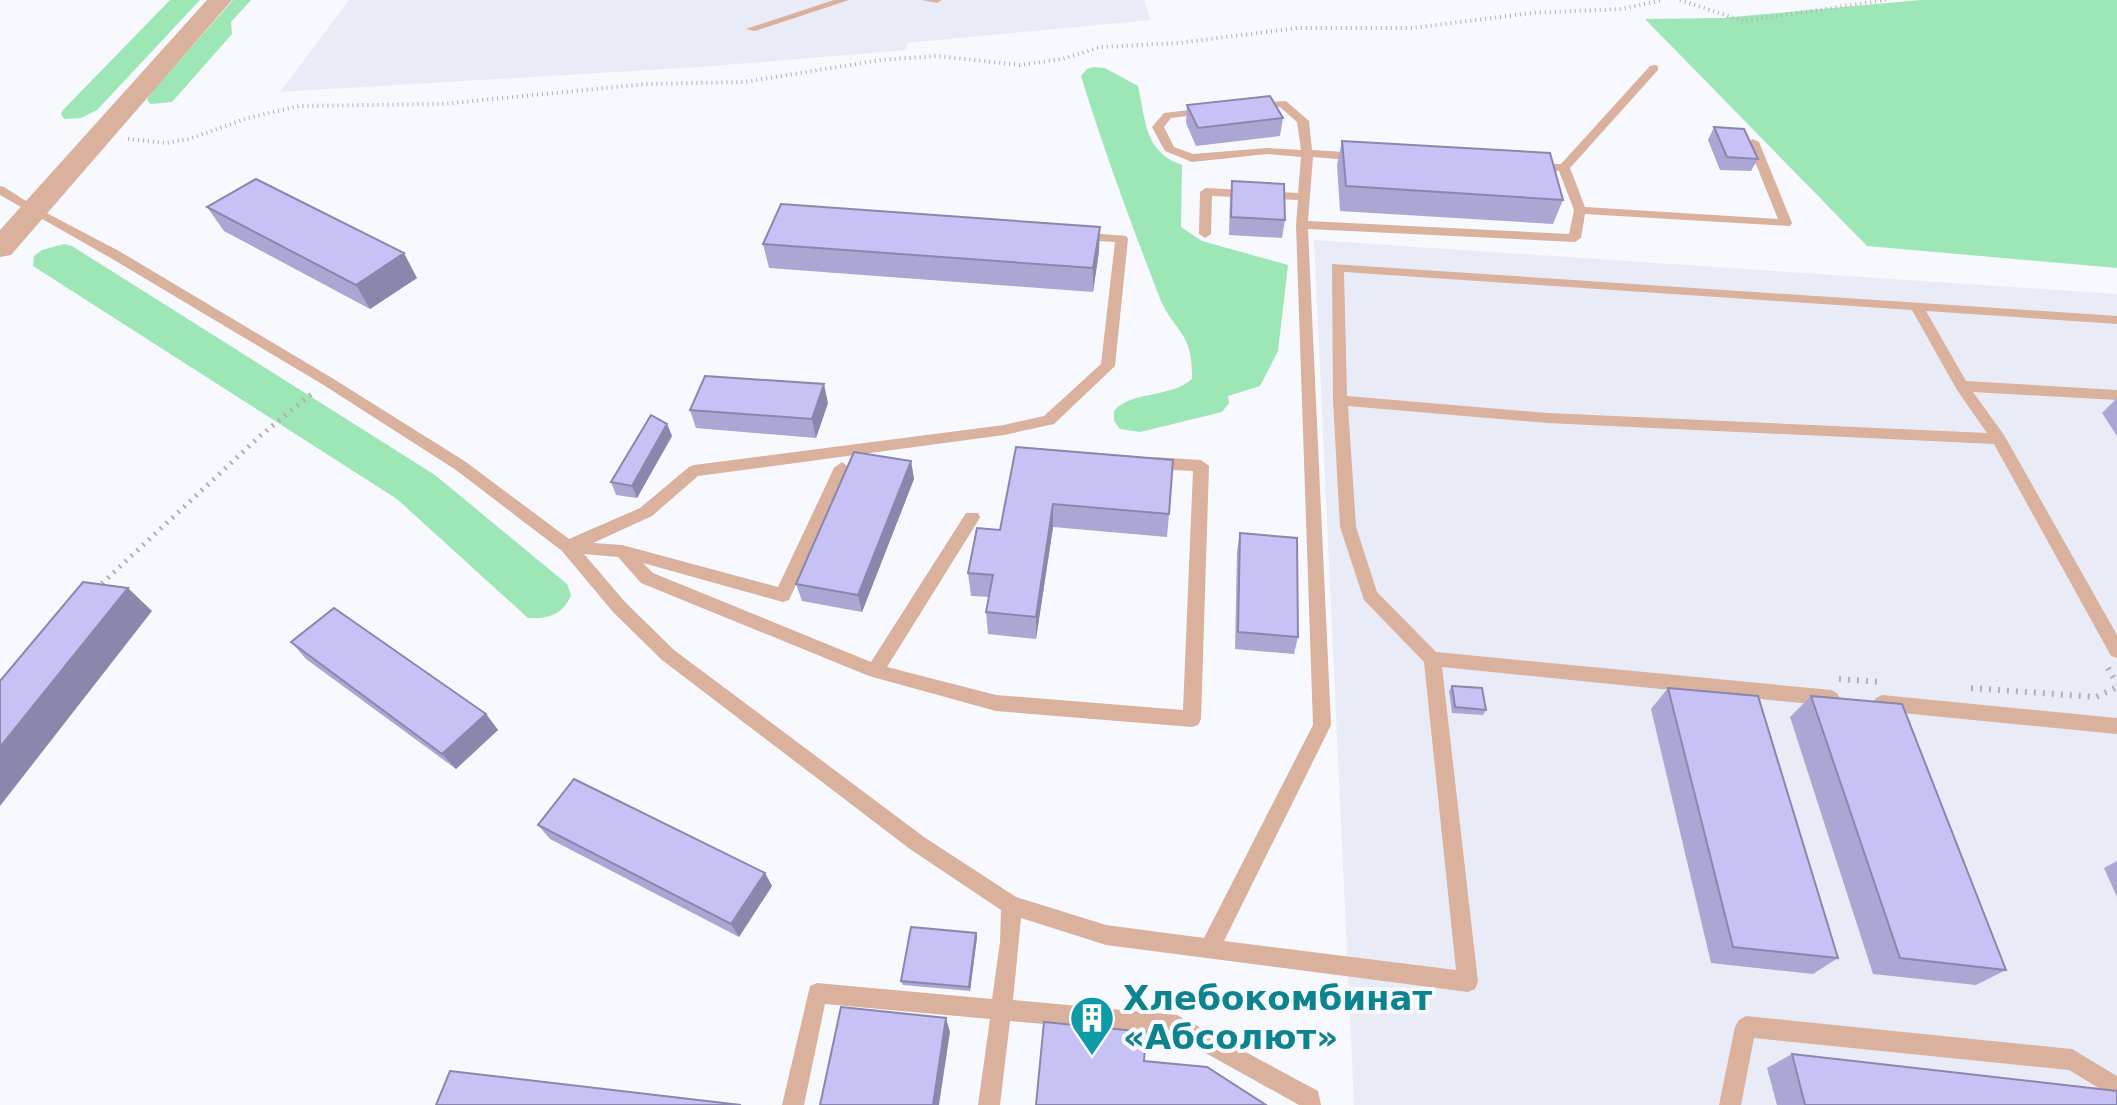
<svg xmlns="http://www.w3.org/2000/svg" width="2117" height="1105" font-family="'DejaVu Sans',sans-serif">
  <rect width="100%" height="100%" fill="#f8f9fe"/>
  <path fill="#e9ecf7" d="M349,0H1144L1151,20L907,43V50L700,67L280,92Z
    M1314,240L2117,294V1105H1354Z"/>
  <path fill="#9de6b6" d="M170,0H200L97,110L81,118L64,119L61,114L63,110Z
    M233,0H251L231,22L232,34L172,102L151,104L147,100L150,94Z
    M1920,0H2117V268L1867,246L1645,19L1722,18Z
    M1094,67L1105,68L1138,86C1146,121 1144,152 1182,165L1181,227L1202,241L1288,265L1278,351L1260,386L1228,396L1229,403L1222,412L1140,432L1120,429L1114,421V411C1130,391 1171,398 1192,379C1193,329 1174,334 1159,296C1131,223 1104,151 1081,76L1087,69Z
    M64,244L72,246L435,475L567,584L571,595C563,615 548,619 528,618L397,499L33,266L34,256L42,250Z"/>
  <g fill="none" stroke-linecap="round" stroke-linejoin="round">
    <path stroke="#b0b1b5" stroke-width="4" stroke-dasharray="1 4" stroke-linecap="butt" d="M1680,0L1743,21L1886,0
      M128,139L166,143L189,139L248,118L299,106L442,104L646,84L744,82L881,60L937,56L1020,65L1062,59L1101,47L1178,43L1297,28H1412L1531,13L1621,9L1663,0"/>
    <path stroke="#b0b1b5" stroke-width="5" stroke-dasharray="2 6" stroke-linecap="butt" d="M96,589L260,436L314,392"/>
    <path stroke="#b0b1b5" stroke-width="6" stroke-dasharray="2 7" stroke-linecap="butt" d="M2108,668L2117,684
      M1839,679L1881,682
      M1971,688L2096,697L2117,687"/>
    <path fill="#d9b19d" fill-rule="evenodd" d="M834,0H849L755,31L746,29Z
      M922,0H942L937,3Z
      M1654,65L1658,66V70L1570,168L1585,207L1778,219L1747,142L1753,139L1759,142L1792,223L1790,226L1585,214L1581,238L1575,242L1308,229L1331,725L1224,941L1456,970L1424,662L1364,600L1340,527L1333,400L1332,264L2117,316V324L1926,311L1966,381L2117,390V400L1973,392L2004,435L2117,635V658L2111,656L1994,444L1548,423L1348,406L1356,527L1377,592L1436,652L1831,690L1837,693L1840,698L1837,703L1831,706L1442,667L1478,982L1475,989L1468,992L1106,945L1021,918L1013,1000L1177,1015L1318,1091L1321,1105H1299L1175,1036L1010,1021L1000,1105H978L990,1019L825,1004L804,1105H782L810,986L817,983L992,999L1000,942L1001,910L910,849L662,660L613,612L562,551L456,470L322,384L109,257L0,195V186L4,187L37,208L119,251L332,378L466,462L569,539L640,508L689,467L694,465L1004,425L1044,416L1101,364L1115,242L1079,240L1073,236L1079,232L1126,236L1128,239L1115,366L1054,424L1004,435L698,476L652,516L593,543L622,545L778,587L834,468L842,462L850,468L789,600L783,602L643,563L653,573L871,662L966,513H978L980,517L978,521L887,667L996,695L1183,710L1193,471L1153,469L1145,463L1153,457L1201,460L1209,466L1201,719L1198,725L1192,727L996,711L869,676L641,583L618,557L584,554L625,602L674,650L924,837L1016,897L1106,925L1204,938L1313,725L1296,225L1298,200L1212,196L1211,234L1205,238L1199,234L1200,192L1206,188L1298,193L1301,157L1267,154L1192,162L1165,151L1152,127L1164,113L1207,108L1211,109V113L1171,118L1164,127L1174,147L1193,154L1267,148L1301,150L1297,122L1280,107L1253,109L1247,106L1253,103L1286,101L1309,121L1312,150L1360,153L1366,157L1360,161L1313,157L1308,221L1569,234L1574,210L1559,171H1535L1529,167L1535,163L1561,164L1650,66ZM1344,272L1912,310L1957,390L1987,433L1548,413L1347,396Z
      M1882,695L2117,718V734L1882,711L1876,708L1873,703L1876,698Z
      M1746,1016L2072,1049L2117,1076V1099L2069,1070L1754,1038L1741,1105H1719L1735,1027L1739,1020Z"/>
    <path fill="#d9b19d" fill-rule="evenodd" d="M207,0H232L11,255L0,257V230Z"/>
  </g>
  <path fill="#aba6d3" d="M1187,105L1283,118L1280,136L1196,146L1186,123Z
    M1714,127L1758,159L1751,171L1720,170L1708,140Z
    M1342,141L1563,200L1553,224L1340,211L1337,165Z
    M1232,181L1285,220L1282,238L1229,235L1230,200Z
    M207,207L417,278L370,309L224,231Z
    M763,244L1099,251L1093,292L769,268Z
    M2117,398V436L2102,413Z
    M828,403L816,438L696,428L690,410Z
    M667,424L672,436L637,498L616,495L611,482Z
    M1016,447L1169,514L1167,537L1053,527L1036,639L988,634L986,612L989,597L971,596L968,573L1000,530Z
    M911,461L914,479L862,612L802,601L796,584Z
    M1240,533L1298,637L1294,654L1235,649L1237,551Z
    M291,642L486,714L498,730L456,769L306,659Z
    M1452,686L1486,710L1483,715L1452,713L1449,691Z
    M1668,688L1838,958L1813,974L1711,963L1651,709Z
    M1811,696L2006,970L1976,985L1873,974L1790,717Z
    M538,825L765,873L772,886L739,937L550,839Z
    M2117,861V897L2104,868Z
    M976,933L977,937L970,991L903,985L901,981Z
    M1792,1054L2117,1105H1777L1767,1068Z"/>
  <path fill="#8b87ac" d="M1100,227L1099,251L1093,292V268Z
    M404,253L417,278L370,309L356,285Z
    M824,384L828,403L816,438L812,419Z
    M667,424L672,436L637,498L632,486Z
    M911,461L914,479L862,612L858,595Z
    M1053,504V527L1036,639V617Z
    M128,588L152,611L0,806V747Z
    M486,714L498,730L456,769L442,754Z
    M765,873L772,886L739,937L731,924Z
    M976,933L977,937L970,991L969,987Z
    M946,1018L950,1032L939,1105H933Z"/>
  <path fill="#c7c1f5" stroke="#8b87ac" stroke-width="2" d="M1270,96L1283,118L1198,128L1187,105Z
    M1714,127L1744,129L1758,159L1727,157Z
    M1342,141L1550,153L1563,200L1346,186Z
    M256,179L404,253L356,285L207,207Z
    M1232,181L1284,184L1285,220L1231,217Z
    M781,204L1100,227L1093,268L763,244Z
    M705,376L824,384L812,419L690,410Z
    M651,415L667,424L632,486L611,482Z
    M1016,447L1173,460L1169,514L1053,504L1036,617L986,612L993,575L968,573L977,528L1000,530Z
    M854,452L911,461L858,595L796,584Z
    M1240,533L1297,538L1298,637L1238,632Z
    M83,582L128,588L0,747V681Z
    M334,608L486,714L442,754L291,642Z
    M1452,686L1482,688L1486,710L1455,707Z
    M1668,688L1758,696L1838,958L1733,947Z
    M1811,696L1902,704L2006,970L1900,958Z
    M574,779L765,873L731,924L538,825Z
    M911,927L976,933L969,987L901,981Z
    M841,1007L946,1018L933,1105H820Z
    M1044,1022L1146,1032L1144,1061L1207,1067L1266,1105H1036Z
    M1792,1054L2117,1091V1105H1805Z
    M450,1071L741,1105H436Z"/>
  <defs>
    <g id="building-pin" transform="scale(2.3)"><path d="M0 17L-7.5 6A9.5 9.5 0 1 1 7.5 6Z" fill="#0f9aa8" stroke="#f8f9fe"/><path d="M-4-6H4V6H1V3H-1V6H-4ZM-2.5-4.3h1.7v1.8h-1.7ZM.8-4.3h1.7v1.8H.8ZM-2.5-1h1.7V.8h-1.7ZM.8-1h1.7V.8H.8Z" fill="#fff"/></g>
  </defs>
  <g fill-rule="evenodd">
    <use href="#building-pin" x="1092" y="1018"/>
  </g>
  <g text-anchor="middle" stroke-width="8" stroke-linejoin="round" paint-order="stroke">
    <g font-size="34" font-weight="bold" fill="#0d838f" stroke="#f8f9fe" text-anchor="start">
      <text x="1123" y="1010">Хлебокомбинат<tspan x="1123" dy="39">«Абсолют»</tspan></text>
    </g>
  </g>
</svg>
